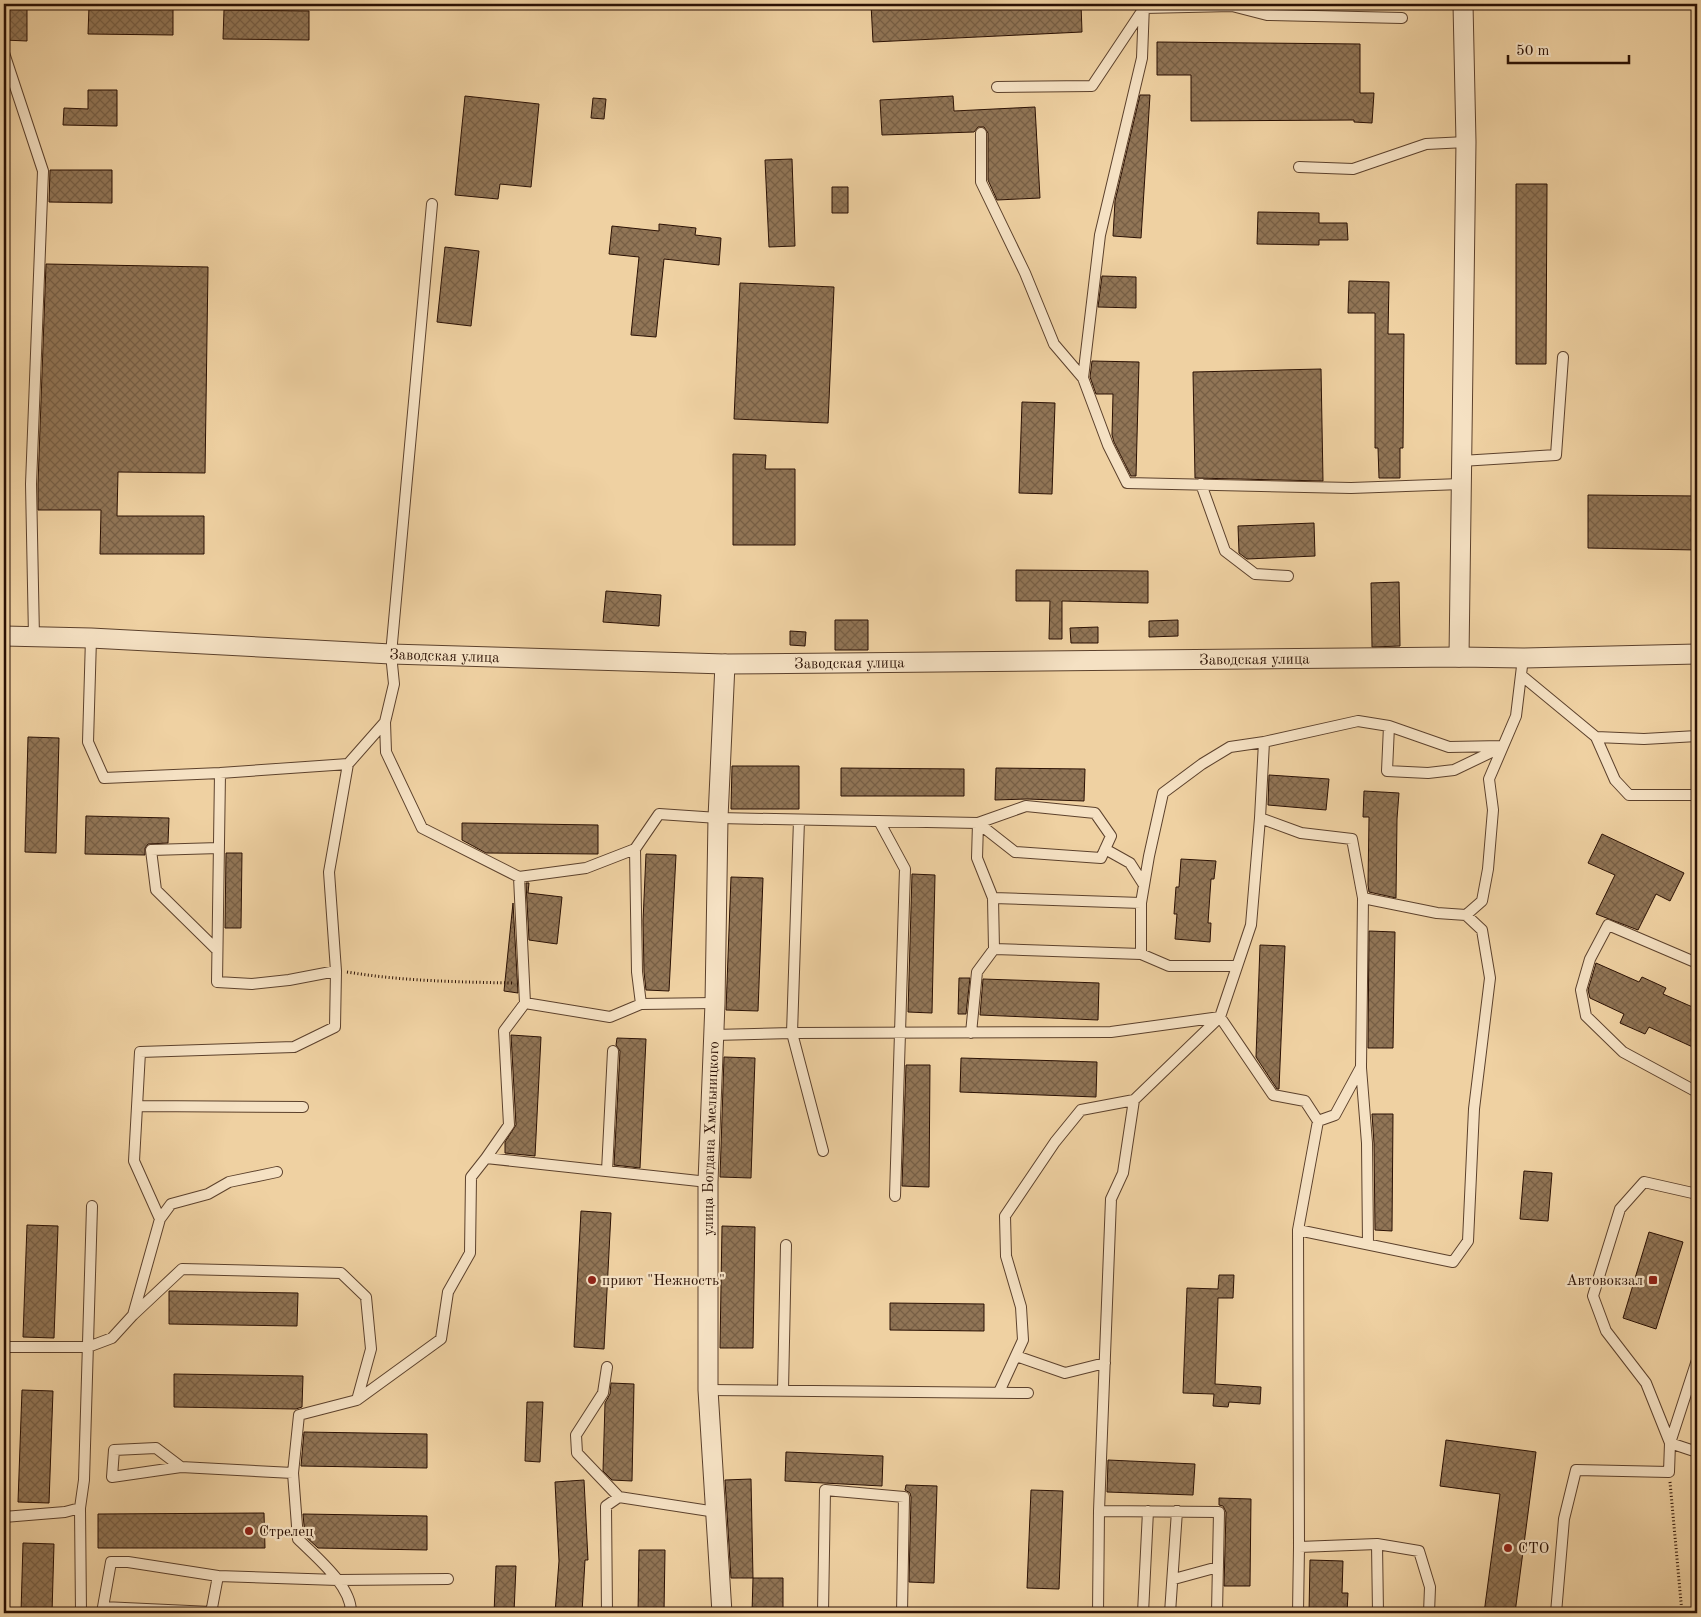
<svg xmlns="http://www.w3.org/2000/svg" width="1701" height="1617" font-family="'Old Standard TT',serif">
  <defs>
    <pattern id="building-cross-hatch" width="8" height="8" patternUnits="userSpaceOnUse" patternTransform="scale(1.25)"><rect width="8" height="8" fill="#917556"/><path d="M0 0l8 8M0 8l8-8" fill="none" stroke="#775f45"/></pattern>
  </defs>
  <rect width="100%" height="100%" fill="#efd1a2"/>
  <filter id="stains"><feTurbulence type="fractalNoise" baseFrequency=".004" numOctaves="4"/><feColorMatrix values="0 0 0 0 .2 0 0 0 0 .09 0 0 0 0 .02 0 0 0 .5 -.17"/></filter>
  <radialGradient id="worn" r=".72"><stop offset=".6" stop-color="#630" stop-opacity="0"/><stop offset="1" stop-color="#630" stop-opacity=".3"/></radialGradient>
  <path fill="url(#building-cross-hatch)" stroke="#2b1104" d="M871,4H1081L1082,32L873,42Z
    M4,5L27,6V41L4,40Z
    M89,6L173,7V35L88,34Z
    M224,10L309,11V40L223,39Z
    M1157,42L1360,44V93H1374L1372,123L1354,122V120L1191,121V75H1157Z
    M88,90H117V126L63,125L64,108L88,109Z
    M1140,95H1150L1141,238L1113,236L1115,201Z
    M465,96L539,104L531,187L500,184L498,199L455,195Z
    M953,96L954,111L1035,107L1040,198L997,200L988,180V133L984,127H978L974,132L882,135L880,100Z
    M593,98L606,99L604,119L591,118Z
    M792,159L795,246L769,247L765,160Z
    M50,170H112V203L49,202Z
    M1516,184H1547L1546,364H1516Z
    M832,187H848V213H832Z
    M1258,212L1319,213V223H1347L1348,240H1319V245L1257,244Z
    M659,224L696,228L695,235L721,238L719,265L664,259L656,337L631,335L639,257L609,254L612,226L659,231Z
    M445,247L479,251L471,326L437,322Z
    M46,264L208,267L205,473L118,472L117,516H204V554H100L101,510H38V484Z
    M1102,276L1136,277V308L1098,307Z
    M1349,281L1389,282L1388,334H1404L1403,448H1400V478H1379L1378,448H1375V313H1348Z
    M740,283L834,287L828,423L734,419Z
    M1092,361L1139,362L1136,476H1131L1114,442L1112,435L1113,394H1096L1090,377Z
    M1321,369L1323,481L1195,478L1193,372Z
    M1022,402L1055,403L1052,494L1019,493Z
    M733,454L766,455L765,469H795V545H733Z
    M1588,495L1697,496V550L1588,548Z
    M1314,523L1315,556L1247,559L1239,553L1238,526Z
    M1016,570L1148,571V603L1062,601V639H1049L1050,601H1016Z
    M1399,582L1400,646L1372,647L1371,583Z
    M606,591L661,595L659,626L603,622Z
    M835,620H868V650H835Z
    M1178,620V636L1149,637V621Z
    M1098,627V643H1071L1070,628Z
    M790,631L806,632L805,646L790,645Z
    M28,737L59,738L56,853L25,852Z
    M732,766H799V809H731Z
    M841,768L964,769V796H841Z
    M996,768L1085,769L1084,801L1027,799L995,800Z
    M1269,775L1329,779L1326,810L1268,805Z
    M1364,791L1399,793L1397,819L1396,898L1369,892L1368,885L1369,817H1363Z
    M86,816L169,818L168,843L148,844L145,848V855L85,854Z
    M462,823L598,825V854L486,853L462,840Z
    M1602,834L1684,873L1670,901L1656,894L1638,930L1596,914L1615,875L1588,863Z
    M226,853H242L241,928H225Z
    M646,854L676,855L669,991L646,990L644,972L643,921Z
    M1181,859L1216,861L1214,879H1211L1208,923H1211L1210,942L1175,939L1177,914H1174L1176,887H1179Z
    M912,874L935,875L932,1013L908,1012Z
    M731,877L763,878L758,1011L726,1010Z
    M526,883H529L528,893L562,897L557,944L529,940Z
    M513,903L518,993L504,991Z
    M1369,931L1395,932L1393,1048H1368Z
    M1260,945L1285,946L1279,1089H1277L1256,1057Z
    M1596,963L1639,982L1642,977L1666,988L1663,994L1697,1009V1049L1649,1027L1645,1034L1620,1023L1624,1014L1590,998L1588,990Z
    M959,978H970L966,1014H958Z
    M983,979L1099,983L1098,1020L980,1015Z
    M511,1035L541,1037L535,1156L505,1153V1142L516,1125Z
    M617,1038L646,1039L640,1168L614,1165L620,1051L616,1045Z
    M724,1057L755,1058L751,1178L720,1177Z
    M961,1058L1097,1062L1096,1097L960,1092Z
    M906,1065H930L929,1187L902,1186Z
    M1372,1114H1393L1392,1231L1375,1230L1374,1143Z
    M1524,1171L1552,1173L1548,1221L1520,1219Z
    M581,1211L611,1213L604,1349L574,1347Z
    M27,1225L58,1226L54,1338L23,1337Z
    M722,1226L755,1227L753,1348H720Z
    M1649,1232L1683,1242L1656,1329L1623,1318Z
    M1219,1275H1234L1233,1298H1218L1215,1384L1261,1387L1260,1404L1229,1402L1228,1407L1213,1406L1214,1394L1183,1393L1187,1288L1218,1289Z
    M169,1291L298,1293L297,1326L169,1324Z
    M890,1303L984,1304V1331L890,1330Z
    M174,1374L303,1376L302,1407L296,1409L174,1407Z
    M611,1383L634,1384L632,1481L612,1480L603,1471L605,1403L610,1394Z
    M22,1390L53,1391L49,1503L18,1502Z
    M527,1402H543L540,1462L525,1461Z
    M304,1432L427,1434V1468L301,1466Z
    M1446,1440L1536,1452L1515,1613H1484L1500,1494L1440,1486Z
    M786,1452L883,1456L882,1486L785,1481Z
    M1108,1460L1195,1464L1193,1495L1107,1492Z
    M751,1479L753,1578H731L725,1480Z
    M584,1480L588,1560H585L582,1613H555L559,1561L555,1482Z
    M906,1485L937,1486L934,1583L909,1582L911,1497L910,1493L905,1490Z
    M1031,1490L1063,1491L1059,1589L1027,1588Z
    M1219,1498L1251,1499L1250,1586H1224L1226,1512L1223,1506L1219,1505Z
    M264,1513L265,1548H98V1514Z
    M303,1514L427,1516V1550L318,1548L305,1536Z
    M23,1543L54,1544L52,1613H21Z
    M639,1550H665L664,1613H638Z
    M1310,1560L1343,1561L1342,1593H1348L1347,1613H1309Z
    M496,1566H516L514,1613H494Z
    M753,1578H783V1613H752Z"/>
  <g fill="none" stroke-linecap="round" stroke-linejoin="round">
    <g stroke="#5c412c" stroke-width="12">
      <path id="service" d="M1144,4L1142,58L1100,235L1083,378L1108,445L1127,483L1351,488L1461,484
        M1232,6L1267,15L1402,18
        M4,53L43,171L31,484L34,637
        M997,87L1092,86L1144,8L1232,6V4
        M981,133V182L1025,273L1054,344L1083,378
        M1299,167L1353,169L1426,144L1466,142
        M1461,461L1556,455L1563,357
        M1201,484L1225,551L1255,574L1288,576
        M91,638L88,742L104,778L220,773L348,764
        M1521,675L1596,737L1644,739L1697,736
        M385,722L386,752L422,828L519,877L586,868L635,849L659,814L718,818L978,823L1026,806L1095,813L1111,836L1101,858L1015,852L978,823
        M1389,726L1387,771L1428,773L1454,770L1500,748
        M1596,737L1615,780L1629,795H1697
        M220,773L217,982L252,984L289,980L336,971
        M1260,818L1301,833L1352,839L1363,898L1361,1067L1335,1115L1318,1121L1298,1230L1299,1547L1298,1613
        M799,820L792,1033L823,1151
        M879,821L905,869L895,1196
        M635,849L637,972L641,1004
        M1105,849L1130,863L1144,885
        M993,898L1141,903
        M1466,915L1482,901L1488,869L1493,810L1489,779L1516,716L1523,658
        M994,949L1141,954L1169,966H1237
        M217,950L156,890L151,850L219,848
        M1141,954V903L1149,856L1163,793L1202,764L1230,747L1264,742
        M1697,963L1608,925L1590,959L1581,990L1586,1016L1623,1052L1697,1092
        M525,1003L610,1017L641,1004L715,1003
        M971,1033L977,972L994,949L993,898L977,858L978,823
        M714,1035L792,1033L1111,1032L1220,1017L1251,925L1260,818L1264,742L1358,721L1389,726L1449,747L1503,746
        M1361,1068L1367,1143L1368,1244
        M137,1106L303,1107
        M486,1158L509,1125L504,1031L525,1003L519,877
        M607,1171L613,1051
        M1697,1194L1644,1182L1620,1209L1593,1296L1606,1331L1646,1383L1670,1443L1697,1452
        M160,1219L134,1161L140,1052L294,1047L335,1027L336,971L329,872L348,764L385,722L394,684L391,654L432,204
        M1298,1230L1453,1262L1468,1241L1474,1109L1490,978L1482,930L1466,915L1437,913L1363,898
        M133,1315L182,1269L341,1273L366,1297L371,1349L357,1400L299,1415L293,1473L298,1539C316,1557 352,1586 351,1613
        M4,1347H88L112,1338L133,1315L160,1219L171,1204L208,1194L229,1182L277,1172
        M1016,1356L1065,1373L1105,1363
        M607,1367L603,1393L576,1435L577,1453L619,1497
        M708,1390L1028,1393
        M783,1390L786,1245
        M999,1392L1023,1340L1021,1307L1006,1256L1005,1216L1055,1142L1081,1110L1134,1100L1220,1017L1273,1095L1305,1101L1318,1121
        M357,1400L441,1339L448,1292L470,1253L471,1177L486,1158L708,1182
        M181,1467L156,1448L114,1450L112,1477L181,1467L293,1473
        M80,1508L81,1613
        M1099,1511L1111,1199L1123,1173L1134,1100
        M4,1517L65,1512L80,1508L84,1480L92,1206
        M1377,1544L1378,1613
        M1299,1547L1377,1544L1419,1551L1430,1587L1429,1613
        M1174,1579L1218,1567
        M103,1607L111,1562H128L218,1576
        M102,1611L103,1607L211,1612
        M211,1613L218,1576L338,1580L448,1579
        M607,1613L606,1506L619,1497L716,1512
        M823,1613L825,1490L904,1497L902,1613
        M1098,1613L1099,1511L1219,1512L1217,1613
        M1143,1613L1148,1511
        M1170,1613L1177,1511
        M1556,1613L1564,1519L1576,1470L1669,1472L1670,1443L1697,1360"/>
    </g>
    <g stroke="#5c412c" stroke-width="21">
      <g id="minor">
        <path id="s1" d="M4,636L91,638L391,654L725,664L1459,657L1523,658L1697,654"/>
        <path d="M1459,657L1466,142L1463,4"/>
        <path id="s2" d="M722,1613L708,1390V1182L715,1003L718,818L725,664"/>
      </g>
    </g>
    <path stroke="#2b1104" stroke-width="3" stroke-dasharray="1 2.5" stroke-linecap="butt" d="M347,972C402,981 457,982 513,983
      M1670,1482L1682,1613"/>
    <use href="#service" stroke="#f5e1c3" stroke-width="10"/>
    <use href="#minor" stroke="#f5e1c3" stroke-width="19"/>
  </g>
  <g fill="#8f2418" stroke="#f5e1c3" stroke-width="2">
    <circle cx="592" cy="1280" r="5"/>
    <rect x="1648" y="1275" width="10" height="10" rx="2.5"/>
    <circle cx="249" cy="1531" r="5"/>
    <circle cx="1508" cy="1548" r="5"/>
  </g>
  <g text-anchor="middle" stroke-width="4.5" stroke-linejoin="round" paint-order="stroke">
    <g font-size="15" fill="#2b1104" stroke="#f5e1c3">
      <text dy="5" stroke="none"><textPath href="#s1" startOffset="441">Заводская улица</textPath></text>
      <text dy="5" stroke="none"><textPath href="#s1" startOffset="1251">Заводская улица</textPath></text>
      <text dy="5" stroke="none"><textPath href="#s1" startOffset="846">Заводская улица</textPath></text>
      <text dy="5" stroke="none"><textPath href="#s2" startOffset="475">улица Богдана Хмельницкого</textPath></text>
    </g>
    <g font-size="15" fill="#2b1104" stroke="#f5e1c3" text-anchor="start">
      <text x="602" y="1285">приют "Нежность"</text>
      <text x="1643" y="1285" text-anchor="end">Автовокзал</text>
      <text x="259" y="1536">Стрелец</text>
      <text x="1518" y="1553">СТО</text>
    </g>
  </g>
  <rect width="1701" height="1617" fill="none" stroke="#efd1a2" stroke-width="20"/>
  <rect x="5" y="5" width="1691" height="1607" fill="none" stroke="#2b1104" stroke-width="2.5"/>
  <rect x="10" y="10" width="1681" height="1597" fill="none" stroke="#2b1104"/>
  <path d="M1508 55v8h121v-8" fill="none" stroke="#2b1104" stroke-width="2.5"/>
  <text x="1516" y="55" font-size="15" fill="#2b1104" stroke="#f5e1c3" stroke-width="4" paint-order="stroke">50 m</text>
  <rect width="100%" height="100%" filter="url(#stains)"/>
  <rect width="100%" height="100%" fill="url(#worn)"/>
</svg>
